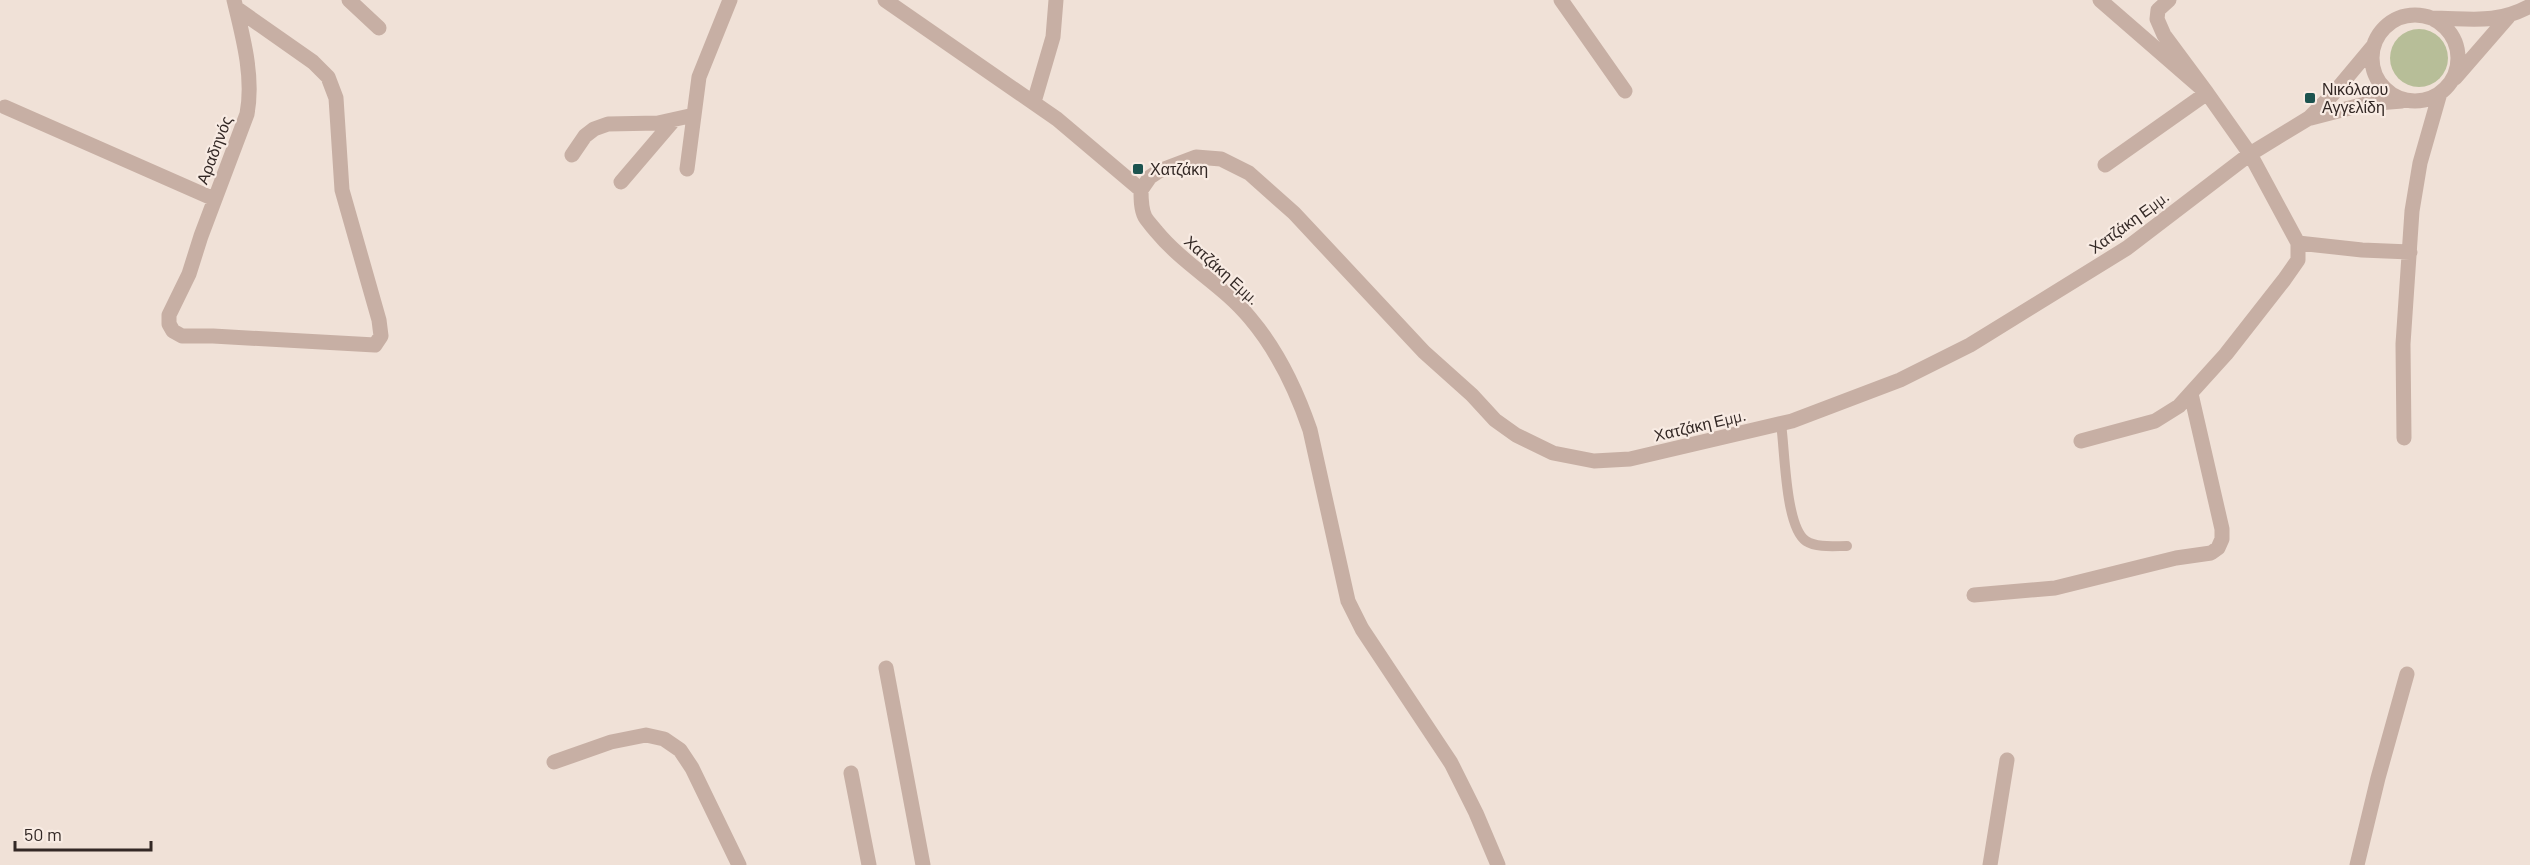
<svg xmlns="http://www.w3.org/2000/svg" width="2530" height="865" font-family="Barlow,sans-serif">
  <rect width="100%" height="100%" fill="#f0e1d7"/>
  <path fill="#b7be98" d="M2390 58a29 29 0 1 1 58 0a29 29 0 1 1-58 0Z"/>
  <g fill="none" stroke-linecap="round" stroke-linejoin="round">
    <path stroke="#c7afa4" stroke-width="10" d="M1781,424C1785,449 1785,527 1806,541C1817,548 1834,546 1847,546"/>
    <path stroke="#c7afa4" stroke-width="15" d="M234,0C243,37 254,77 247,114L201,236L189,274L169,315V324L173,331L182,336H213L375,345L381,336L379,320L342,190L336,98L328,77L313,62L236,8
      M349,0L379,28
      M885,0L1057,119L1141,190
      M1561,0L1625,91
      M2372 58a43 43 0 1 1 86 0a43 43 0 1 1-86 0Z
      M2431,18C2469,18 2495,25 2530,6
      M2455,78L2508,17
      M1034,102L1053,37L1056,0
      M5,107L214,199
      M2311,118L2365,104L2402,101
      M572,155L585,136L594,129L608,124L658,123L694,115
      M2105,165L2207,93L2164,35L2157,19L2158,10L2169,0
      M687,169L699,77L730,0
      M621,182L674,120
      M2298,243L2362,250L2410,252
      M2404,438L2403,344L2412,211L2420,163L2440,93
      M2081,441L2155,421L2179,406L2226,354L2284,280L2298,260V243L2250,154L2207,93L2100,0
      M1974,595L2055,588L2176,558L2211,553L2218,548L2222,539V529L2191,394
      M886,668L923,865
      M554,762L611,742L646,735L664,739L680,750L692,768L739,865
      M851,773L869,865
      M1498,865L1476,813L1451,763L1362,629L1348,601L1310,430C1296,389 1278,351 1250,318C1223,285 1184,265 1156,231C1153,227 1148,222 1145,217C1141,209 1141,199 1141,190L1150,177L1159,171L1196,157L1221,159L1249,173L1294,213L1424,352L1472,395L1495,420L1516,435L1553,453L1594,461L1630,459L1792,421L1900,380L1970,345L2127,248L2250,154L2309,118L2333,94L2374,45
      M1990,865L2007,760
      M2357,865L2378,778L2407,674"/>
  </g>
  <g fill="#1c534f" stroke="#f8ebe3" stroke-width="2">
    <rect x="2304" y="92" width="12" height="12" rx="3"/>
    <rect x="1132" y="163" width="12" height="12" rx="3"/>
  </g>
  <g text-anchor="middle" stroke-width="4.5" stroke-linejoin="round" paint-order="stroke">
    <g font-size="16" fill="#332825" stroke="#f8ebe3" text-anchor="start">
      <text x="2322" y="95">Νικόλαου<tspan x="2322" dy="18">Αγγελίδη</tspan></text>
      <text x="1150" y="175">Χατζάκη</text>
    </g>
    <g font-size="16" fill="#332825" stroke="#f8ebe3">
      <text transform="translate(214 150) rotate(-69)" y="6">Αραδηνός</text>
      <text transform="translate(2129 222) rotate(-36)" y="6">Χατζάκη Εμμ.</text>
      <text transform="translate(1222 270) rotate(42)" y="6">Χατζάκη Εμμ.</text>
      <text transform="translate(1700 425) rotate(-13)" y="6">Χατζάκη Εμμ.</text>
    </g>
  </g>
  <path d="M15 841v9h136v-9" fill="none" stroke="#332825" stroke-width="3"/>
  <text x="24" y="841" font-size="18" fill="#332825" stroke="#f8ebe3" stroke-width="4.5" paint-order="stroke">50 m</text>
</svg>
